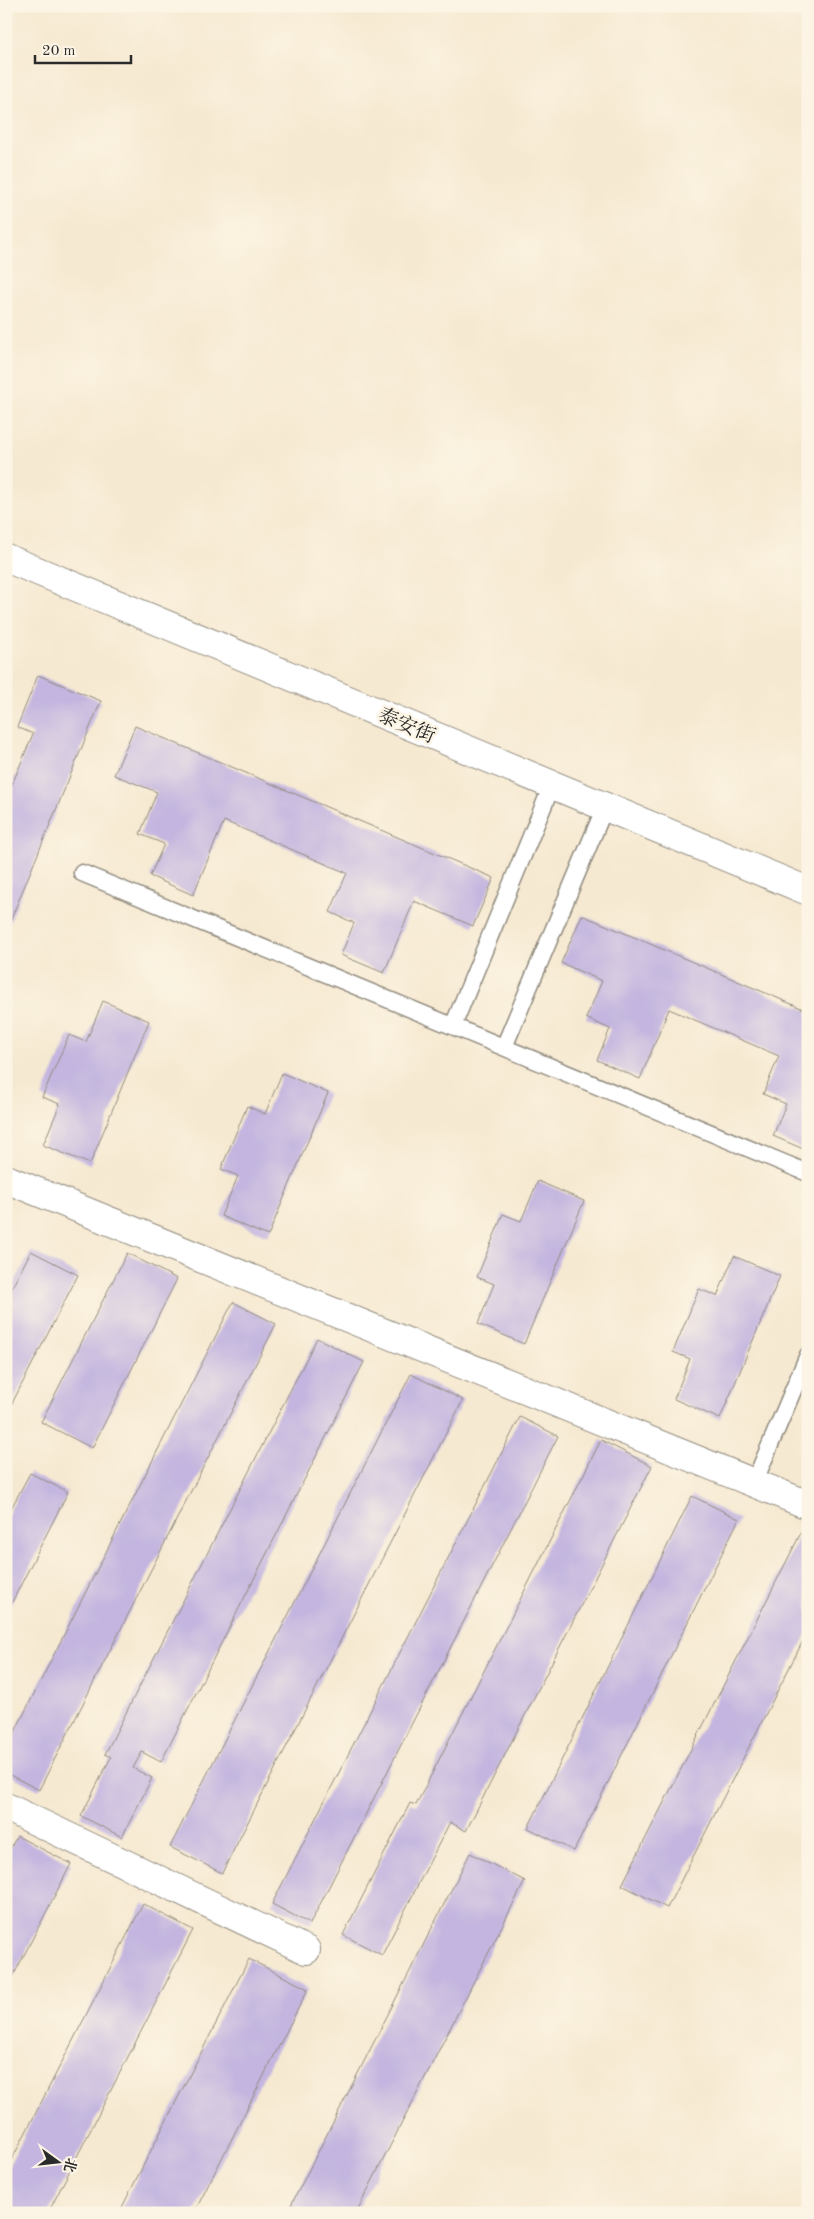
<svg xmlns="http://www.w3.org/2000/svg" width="814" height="2219" font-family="'Old Standard TT','Noto Serif SC',serif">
  <rect width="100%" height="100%" fill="#fcf5e5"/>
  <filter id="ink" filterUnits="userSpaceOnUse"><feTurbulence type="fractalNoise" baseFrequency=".02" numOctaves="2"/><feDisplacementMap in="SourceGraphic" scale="10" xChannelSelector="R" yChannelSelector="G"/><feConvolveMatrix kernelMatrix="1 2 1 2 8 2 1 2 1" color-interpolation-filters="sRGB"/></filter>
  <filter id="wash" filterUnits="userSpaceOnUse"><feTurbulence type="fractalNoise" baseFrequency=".0096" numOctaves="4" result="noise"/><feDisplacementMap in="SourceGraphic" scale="20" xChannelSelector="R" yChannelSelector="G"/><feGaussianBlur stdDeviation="1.12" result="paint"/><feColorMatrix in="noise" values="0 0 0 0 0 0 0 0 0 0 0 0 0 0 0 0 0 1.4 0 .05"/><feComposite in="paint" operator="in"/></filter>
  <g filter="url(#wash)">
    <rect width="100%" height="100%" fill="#f6e9d1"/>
    <g id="blocks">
      <path fill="#c3b5df" d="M38,675L101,701L6,931V799L33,734L17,727Z
        M135,726L494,878L473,926L414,901L384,973L341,955L354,923L330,912L347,873L224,821L193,895L150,876L164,844L140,834L157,792L114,775Z
        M582,915L808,1011V1151L773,1136L786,1104L763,1094L779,1056L669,1009L640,1079L597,1060L610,1029L586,1018L602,981L561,963Z
        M103,1001L149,1021L90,1164L43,1145L60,1104L42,1097L69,1035L86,1042Z
        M282,1073L328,1093L268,1236L221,1216L238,1176L221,1169L247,1106L265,1114Z
        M538,1181L584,1201L524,1344L478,1324L494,1284L477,1277L503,1214L521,1221Z
        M31,1251L78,1275L6,1415V1299Z
        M127,1253L177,1279L92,1448L41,1422Z
        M734,1256L780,1276L720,1419L674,1399L690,1359L673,1352L699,1289L717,1296Z
        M233,1302L276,1324L39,1790L6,1773V1749Z
        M317,1338L364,1362L161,1762L142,1752L133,1768L152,1778L122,1837L81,1816L111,1757L105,1754Z
        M411,1374L463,1400L222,1873L170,1847Z
        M520,1417L558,1436L310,1924L272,1904Z
        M601,1440L652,1466L466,1831L450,1822L382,1955L343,1935L410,1803L416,1805Z
        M30,1473L68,1492L6,1614V1518Z
        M692,1496L739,1519L574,1851L528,1828Z
        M808,1519V1631L667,1908L622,1885Z
        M17,1836L71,1864L6,1990V1857Z
        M470,1853L525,1881L356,2213H287Z
        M143,1904L193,1930L48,2213H6V2171Z
        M249,1959L308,1989L194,2213H119Z"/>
    </g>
  </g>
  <g filter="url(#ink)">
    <use href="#blocks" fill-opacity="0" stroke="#908a7e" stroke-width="1"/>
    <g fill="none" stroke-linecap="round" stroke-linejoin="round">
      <g stroke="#908a7e" stroke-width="19">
        <path id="service" d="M82,873L808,1173
          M453,1026L552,785
          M504,1047L605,807
          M754,1483L808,1355"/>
      </g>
      <g stroke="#908a7e" stroke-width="30">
        <path id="minor" d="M6,1179L808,1505
          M6,1807L306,1950"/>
      </g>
      <g stroke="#908a7e" stroke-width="30">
        <path id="tertiary" d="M6,558L808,891"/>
      </g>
      <use href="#service" stroke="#fff" stroke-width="16"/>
      <use href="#minor" stroke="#fff" stroke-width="28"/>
      <use href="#tertiary" stroke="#fff" stroke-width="28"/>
    </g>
  </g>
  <g text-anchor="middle" stroke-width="5" stroke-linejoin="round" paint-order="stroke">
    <g font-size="20" fill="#2b2b2b" stroke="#fcf5e5">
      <text transform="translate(407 725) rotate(23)" y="7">泰安街</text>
    </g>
  </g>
  <rect width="814" height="2219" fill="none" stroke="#fcf5e5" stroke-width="25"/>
  <g transform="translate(58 2162) rotate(105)" stroke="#fcf5e5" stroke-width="4" paint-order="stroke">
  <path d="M0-4L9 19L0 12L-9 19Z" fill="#2b2b2b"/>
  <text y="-8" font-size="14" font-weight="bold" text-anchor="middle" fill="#2b2b2b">北</text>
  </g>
  <path d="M35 55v8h96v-8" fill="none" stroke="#2b2b2b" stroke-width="2.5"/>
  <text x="42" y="55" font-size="15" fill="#2b2b2b" stroke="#fcf5e5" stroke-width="4" paint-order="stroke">20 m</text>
</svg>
